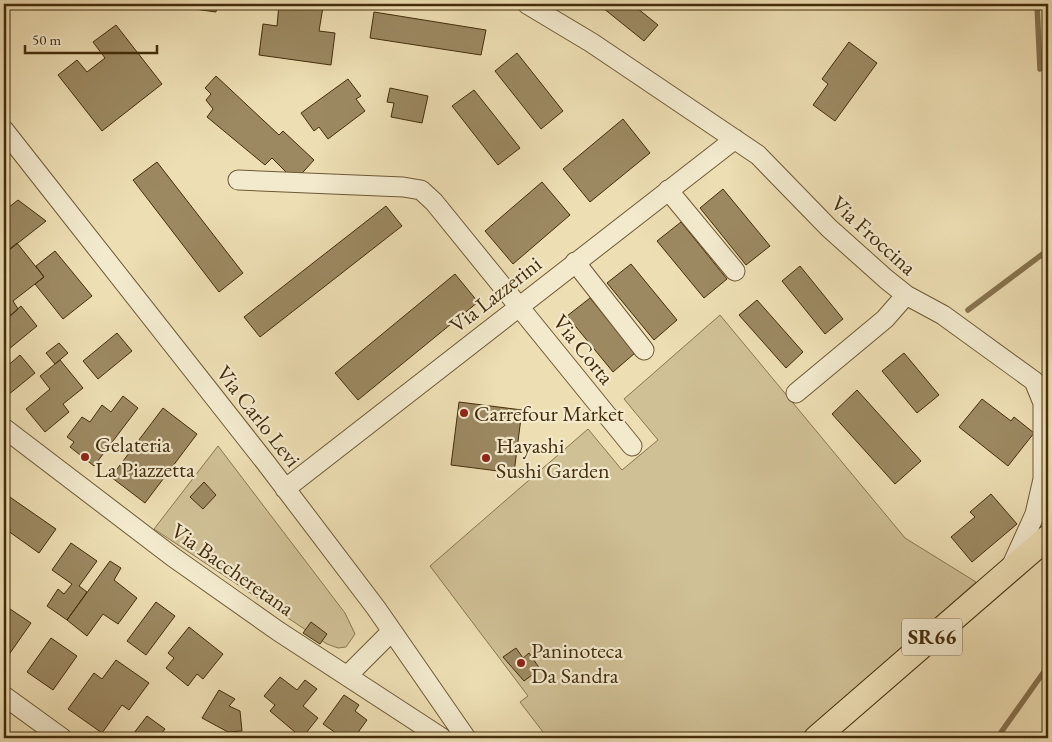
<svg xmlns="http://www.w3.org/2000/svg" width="1052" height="742" font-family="'EB Garamond',serif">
  <rect width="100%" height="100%" fill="#eddeb3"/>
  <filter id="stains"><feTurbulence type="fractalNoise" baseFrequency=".004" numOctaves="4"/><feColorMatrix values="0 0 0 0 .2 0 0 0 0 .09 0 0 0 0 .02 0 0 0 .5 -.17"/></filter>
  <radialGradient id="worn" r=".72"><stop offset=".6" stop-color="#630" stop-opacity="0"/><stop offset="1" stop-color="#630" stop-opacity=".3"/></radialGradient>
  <path fill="#d0c096" stroke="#8a7650" d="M720,315L905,538L976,582L798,738H535L543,732L520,702L528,696L430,566L588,429L622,470L658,440L624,399Z
    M218,446L345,613L355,634L346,647L338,648L327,644L154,529Z"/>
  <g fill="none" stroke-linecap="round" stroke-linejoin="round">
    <path stroke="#87734e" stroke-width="5.5" d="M1037,4L1040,69
      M968,310L1048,250
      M997,738L1048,666"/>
  </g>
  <path fill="#9c8962" stroke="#442d0b" d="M188,4H217L216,12L187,8Z
    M279,4H339V9L323,7L319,31L335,33L331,65L259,55L263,24L277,26Z
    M598,4H632L658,25L644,41Z
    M374,12L486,30L481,55L370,38Z
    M116,25L162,84L102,131L58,75L77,60L87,72L105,58L93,42Z
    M849,42L877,63L835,121L813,105L828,84L822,79Z
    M517,53L563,111L541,129L495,71Z
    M216,76L279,135L283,131L314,160L295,181L272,158L265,165L207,117L213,109L206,100L211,94L205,88Z
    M348,79L361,96L356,99L365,111L328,139L319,127L314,131L301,113Z
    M390,88L428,96L422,123L391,117L394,103L387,102Z
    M474,90L520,148L498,165L452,106Z
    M623,119L650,153L590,202L563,169Z
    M157,162L243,273L219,292L133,180Z
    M542,182L570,215L513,264L485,231Z
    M723,189L770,246L746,265L700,208Z
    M18,200L46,221L4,254V211Z
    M386,206L402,226L260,337L244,317Z
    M681,222L727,279L704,298L657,241Z
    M17,243L44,277L13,301L18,309L8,318L4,312V254Z
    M55,251L92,296L63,319L35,284L44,277L36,266Z
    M631,264L677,320L654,340L607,283Z
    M800,266L843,319L825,334L782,281Z
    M455,274L478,302L358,400L335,373Z
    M590,298L635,353L613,372L567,316Z
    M757,300L803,352L786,368L739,315Z
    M21,306L37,326L9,349L4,343V321Z
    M117,333L132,351L98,379L83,361Z
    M59,343L68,353L55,364L46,353Z
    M904,353L939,395L917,413L882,371Z
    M20,355L35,373L8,395L4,390V369Z
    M60,360L83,388L63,404L69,412L45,432L26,409L50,389L40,376Z
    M857,390L921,461L895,484L832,414Z
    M123,396L138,408L94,466L70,447L74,442L67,437L82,417L90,422L102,405L111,412Z
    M982,399L1011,421L1014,417L1034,433L1008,466L959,427Z
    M459,402L522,410L514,473L451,465Z
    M163,408L197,434L145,503L111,477Z
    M204,482L216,495L203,509L190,497Z
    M4,493L56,529L39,553L4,528Z
    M991,494L1017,524L972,562L951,537L975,517L970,512Z
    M71,543L97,561L79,586L87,592L67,620L47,606L58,589L64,594L72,584L52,570Z
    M110,561L121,568L114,580L137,598L118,624L103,614L87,636L67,620Z
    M156,602L175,616L146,655L127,641Z
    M4,605L31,623L8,656L4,654Z
    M311,622L327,634L320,644L303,633Z
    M189,627L223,654L203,679L197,674L188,686L166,668L174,658L168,653Z
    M51,638L77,656L53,690L27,672Z
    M516,648L523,658L529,653L540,669L524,681L503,657Z
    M116,660L149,683L129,710L122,705L102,733L68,709L94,673L102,679Z
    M280,677L297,690L305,680L317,689L303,706L318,718L302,738L270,711L275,705L264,696Z
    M219,690L235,699L229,706L240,711L242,731L228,732L202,718Z
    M344,695L359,705L355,711L367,720L354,738H343L323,724Z
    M147,716L165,729L158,738H130Z"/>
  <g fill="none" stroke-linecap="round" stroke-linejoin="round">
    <g stroke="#6e5935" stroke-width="21">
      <path id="minor" d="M527,4L592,43L758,155L829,228L886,279L906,295L943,315L1034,381L1043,403V479L1035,514L1011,567
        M4,130L266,463L376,608L466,738
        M238,180L403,187L421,190L434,202L632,446
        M668,190L735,271
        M575,262L644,350
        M796,393L885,319L906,295
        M4,428L173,557L278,631L442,738
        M285,489L735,139
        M348,675L392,631
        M4,696L62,738"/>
    </g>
    <g stroke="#442d0b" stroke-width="26">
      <path id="major" d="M816,738L1048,537"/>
    </g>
    <use href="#minor" stroke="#f3eace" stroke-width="19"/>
    <use href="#major" stroke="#eddeb3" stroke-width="24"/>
  </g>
  <g fill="#8f2418" stroke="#f3eace" stroke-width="2">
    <circle cx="464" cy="413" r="5"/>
    <circle cx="85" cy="457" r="5"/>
    <circle cx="486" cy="458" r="5"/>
    <circle cx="521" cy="663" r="5"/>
  </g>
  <g text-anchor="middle" stroke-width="4.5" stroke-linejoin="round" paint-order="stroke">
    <rect fill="#f3eace" stroke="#786646" stroke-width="1" x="902" y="618.5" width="60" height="37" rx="4"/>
    <g font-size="21" font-weight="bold" fill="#442d0b">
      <text x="932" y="644">SR66</text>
    </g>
    <g font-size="22" fill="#442d0b" stroke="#f3eace">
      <text transform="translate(874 235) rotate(42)" y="8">Via Froccina</text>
      <text transform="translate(495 294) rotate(-38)" y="8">Via Lazzerini</text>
      <text transform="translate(584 349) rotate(51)" y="8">Via Corta</text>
      <text transform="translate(259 416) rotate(52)" y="8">Via Carlo Levi</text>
      <text transform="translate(233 569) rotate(35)" y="8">Via Baccheretana</text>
    </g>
    <g font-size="22" fill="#442d0b" stroke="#f3eace" text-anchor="start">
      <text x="474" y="421">Carrefour Market</text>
      <text x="95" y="452">Gelateria<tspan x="95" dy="25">La Piazzetta</tspan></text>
      <text x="496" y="453">Hayashi<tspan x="496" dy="25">Sushi Garden</tspan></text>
      <text x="531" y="658">Paninoteca<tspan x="531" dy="25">Da Sandra</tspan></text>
    </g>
  </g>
  <rect width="1052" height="742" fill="none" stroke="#eddeb3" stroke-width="20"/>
  <rect x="5" y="5" width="1042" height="732" fill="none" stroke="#442d0b" stroke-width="2.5"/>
  <rect x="10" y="10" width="1032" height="722" fill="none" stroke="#442d0b"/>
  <path d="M25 45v8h132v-8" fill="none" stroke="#442d0b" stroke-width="2.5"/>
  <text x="32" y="45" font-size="15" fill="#442d0b" stroke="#f3eace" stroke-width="4" paint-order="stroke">50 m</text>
  <rect width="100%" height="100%" filter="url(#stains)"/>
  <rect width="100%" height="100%" fill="url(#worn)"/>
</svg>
